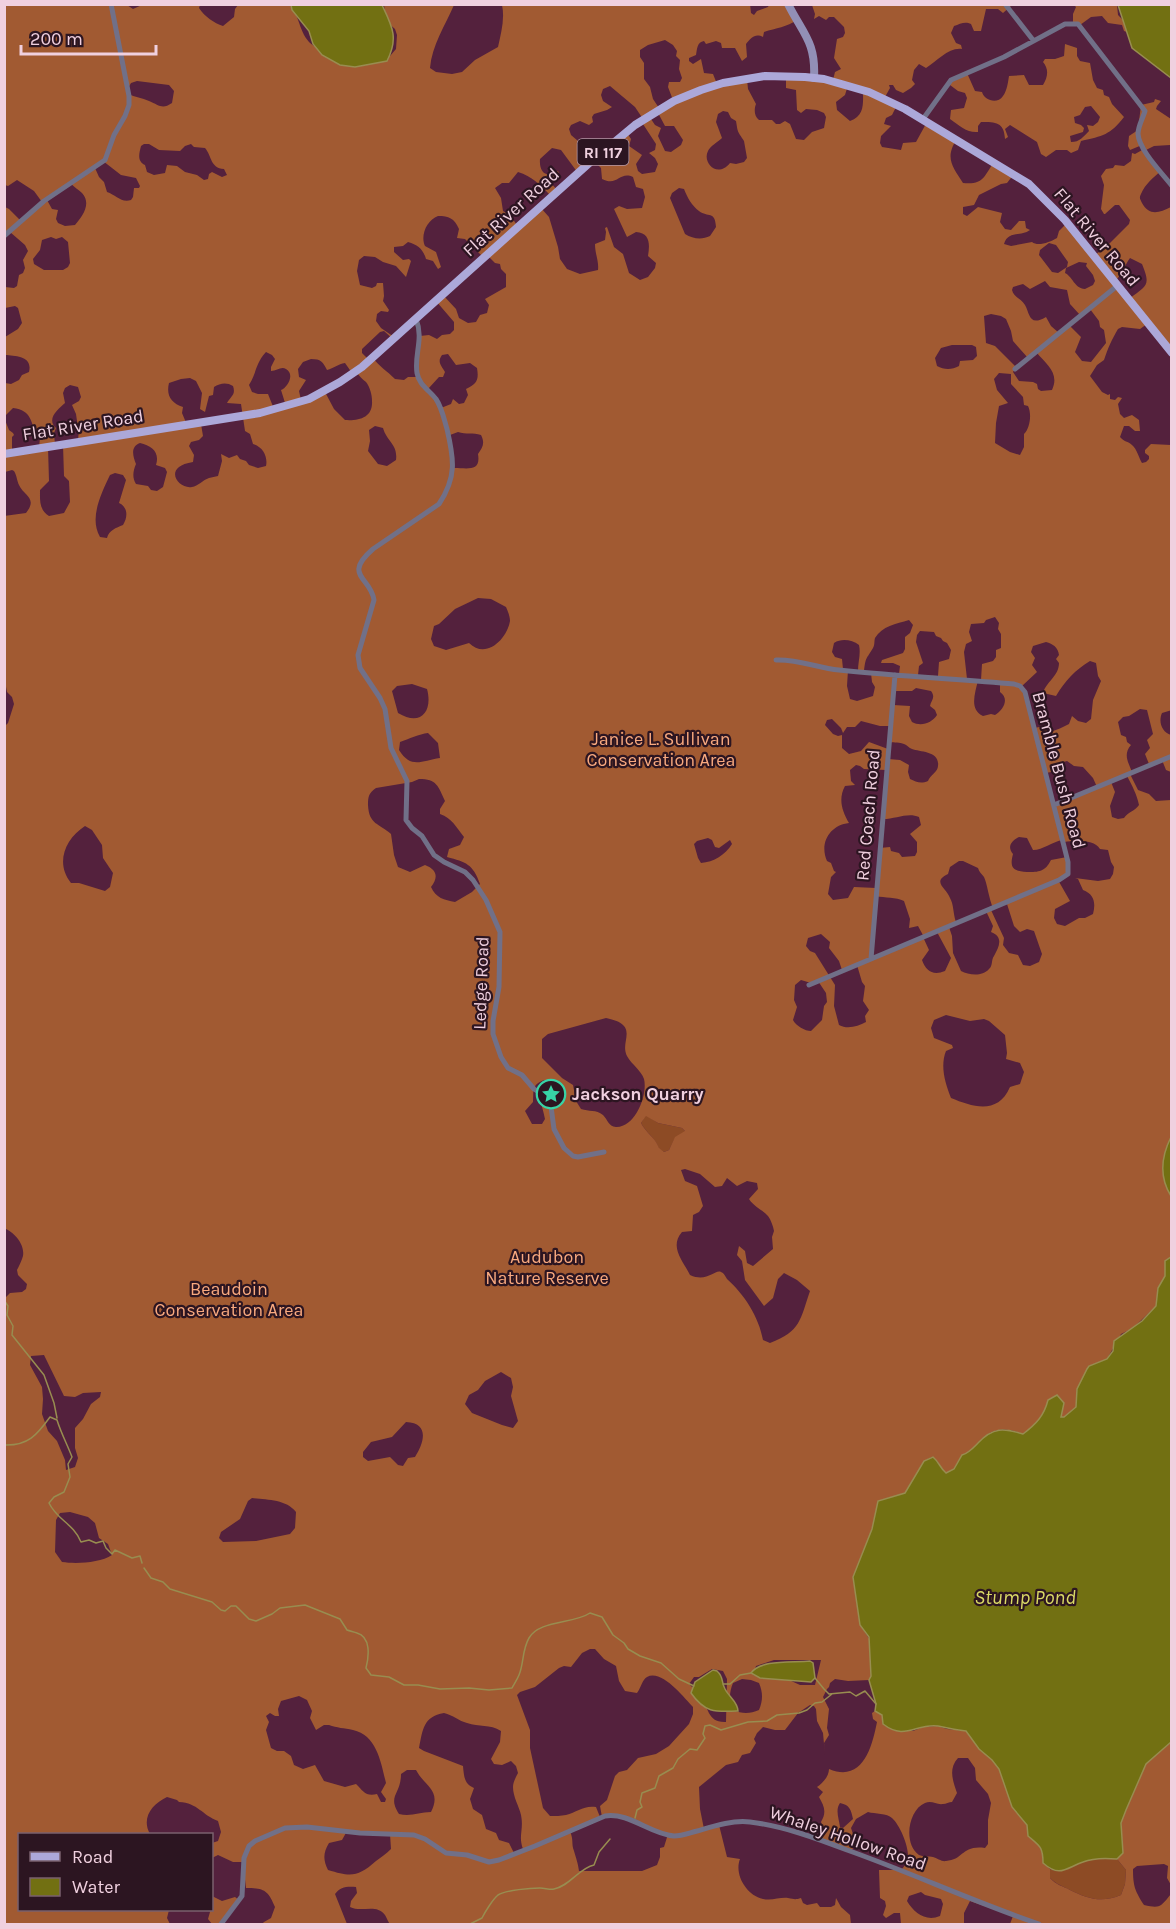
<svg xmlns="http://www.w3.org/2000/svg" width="1176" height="1929" font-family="Karla,sans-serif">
  <rect width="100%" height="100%" fill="#54213d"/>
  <path fill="#8d4b25" d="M646,1115L658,1123L682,1128L686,1132L674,1140L669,1150L664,1152L659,1149C655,1137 646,1133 641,1123Z
    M1108,1858L1117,1859L1126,1870L1125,1884L1121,1895C1102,1903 1088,1899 1070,1890C1062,1886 1056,1884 1050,1878V1869C1063,1875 1071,1866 1083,1862C1090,1859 1100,1859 1108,1858Z"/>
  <path fill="#a15a32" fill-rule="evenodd" d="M112,4L113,6L127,5L133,9L142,5H200L199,8C205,17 214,23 223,26L234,17L235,9L238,5H290C301,18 299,36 314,46L390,56L396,49L397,35L395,29L387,22L384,5H454C445,26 432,45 430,68L436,72L452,74L462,72L475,60L498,47C501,33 505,19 502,5L750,4L751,13L754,15L757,11L768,7L769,5H788L797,20C787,27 776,28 764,32L763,37C755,33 751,38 746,44L747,57L742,61L735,48H722L721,43L716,41L706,44L704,41C697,42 697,49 696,55L689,58V61L693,64L701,59L704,73L713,74L717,84L747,79L748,89L756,104C754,109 754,116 759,120H772L776,124H780L785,121L790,124L796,139L804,140L812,132L824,128L826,117L824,113L817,110L806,109L801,113L797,110L796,90L786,88V76L833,80L835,72L841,69L834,58L837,39L843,37L845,33L844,27L834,17H829L826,20L819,16L814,19L815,14L812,5H1012L1003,13L998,9H986L981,31H974L971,24C965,21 960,24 954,26L951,33L956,43L961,45L962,49C949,47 937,61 926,68L919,64L914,70L912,80L915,84L911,88L903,93L896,90L893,85H889L890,88L885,97L897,105L892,115L886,118L884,124L891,126L881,136L880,143L882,147L901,150L903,143L916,142L927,122L957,139C944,158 953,167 963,183C984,185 984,176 994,162L1014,174L1007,183L1001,184L979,195L974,205L963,207V214L967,216L978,207L1002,213L1000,222L1005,229L1011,230L1019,221H1025L1026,228L1030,230C1021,237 1008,230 1004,244L1011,246L1032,242C1038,247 1050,242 1057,238L1059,231L1067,223L1095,255L1107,246L1129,224L1130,220L1119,205H1115L1105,214H1104L1101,209L1104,185L1101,176L1106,169L1113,168L1115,165L1124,166L1131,161L1132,153L1135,154L1144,149L1142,145L1130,150L1128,146L1129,136L1138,130L1141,105L1154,102L1155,99L1161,101L1157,106L1156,109L1171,119L1170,145L1154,146L1146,150L1161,171C1154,177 1145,184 1141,194C1139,198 1140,199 1142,203C1149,216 1159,213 1171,207V352L1147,324L1140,329L1122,327L1118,329C1112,339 1108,348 1104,360L1097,365L1090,376L1102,392L1108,395L1110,394V399L1115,400L1118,397L1122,398L1118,404L1120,414L1124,418L1132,415L1139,420L1140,431H1135L1129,426H1124L1120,437C1124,442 1128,441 1132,445C1137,449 1139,458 1142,463L1146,462L1149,459V456L1145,453V450L1151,444L1171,445L1172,710L1162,713C1158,722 1162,732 1171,735V772L1166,770L1162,760L1149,764L1145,754L1150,748L1147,740L1153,734L1147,710L1140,709L1129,716L1123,717L1118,722L1121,735L1126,737L1127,742L1131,745C1123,754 1128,762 1132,772L1130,774L1138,790L1149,794L1156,801L1171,800L1172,1137C1163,1154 1161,1180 1171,1196V1257L1165,1261V1276L1159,1288L1156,1306L1133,1328L1121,1334L1107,1359L1089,1366L1077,1389L1076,1407L1064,1417H1061V1413L1048,1400C1044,1416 1036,1424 1023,1434C1004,1427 993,1427 978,1443C973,1448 969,1453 962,1455L954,1469L946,1473C940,1468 939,1461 932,1457L924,1461L905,1493L878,1501L872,1529L853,1577L860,1625L870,1640L871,1676L869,1680L848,1681L835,1679L830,1683L829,1687L827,1689L823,1697L829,1709L827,1728L829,1735L824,1743L825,1755L823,1733L817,1721L816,1709L814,1706L810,1705L798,1713L785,1730H775L763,1727L757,1733L754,1739L756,1743L750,1753L742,1755L738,1762L726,1765L699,1787L700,1809L704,1829L719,1825L727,1857L740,1859C734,1874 746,1895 763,1899C772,1901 780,1897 788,1898C794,1899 795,1900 801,1898L803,1903L807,1905L817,1903L820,1907H831L835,1905L836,1898L841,1907L850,1915L851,1924H390C388,1922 387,1918 385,1915C376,1903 362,1913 350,1907L351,1901L357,1893L356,1887C347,1886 340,1887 335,1894L347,1924H262L264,1922L271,1918L275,1907C268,1890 264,1888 246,1888L243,1862H233L218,1855L212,1858V1843L218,1841L221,1832L218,1821C202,1815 198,1803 179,1802L177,1800L167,1797C152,1804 141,1818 150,1834H20V1910H169L167,1918L170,1924H5L4,1299L10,1293L22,1292L26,1289L27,1284L18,1275L17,1270C19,1266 22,1260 23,1256C25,1244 14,1232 4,1228V727L8,723L14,704L12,697L7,692L4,676V516L26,513C38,498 24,496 19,485C17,481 17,476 14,471L12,470L5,472V420L9,430L13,433L14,435L12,437V452L39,448L40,437H37C31,423 32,410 13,408L5,416V383L11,384L19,380L22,375L29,372C33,356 16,356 5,355V337L18,329L22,323L18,308L15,306L5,308V287L14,288L17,286L19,275L23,273L25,268L23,260L28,251L25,245L10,232L5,236V207L9,209L20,220L42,202L34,191L17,180L8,186L5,185V5ZM665,40L673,45L677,51L676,56L680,60L679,69L682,78L680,82H669L668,87L673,100L659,108L653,99L650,87L644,79V63L640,57V50L648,45ZM137,81L169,85L174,91L172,103C162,110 159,105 149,101C142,98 135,97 128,94L127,90L131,83ZM848,85L863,89C863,104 865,115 850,121L837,110L836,102L845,95ZM610,86L635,107L643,119L641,121L656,144L655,150L649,153L655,158L658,164L655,172L642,174L638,171L636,164L642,155L629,146L631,139L627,133L597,156L584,142L578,141L571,135L569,129L571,125L580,121L589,125L593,122L592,117L594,114L607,110L612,107L603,101L601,95L603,89ZM657,111L665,126H674L683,140L681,145L671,152L665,151L658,136L661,128L655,125L649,116ZM723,111L728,112L731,118L736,121C738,133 737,130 744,141L747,158L744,162L736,164L730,163C717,179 702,162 708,151C710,146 718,142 722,138L716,122L718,114ZM144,144H149L159,150L180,151L185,146L191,144L194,147L205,148C212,156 210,168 224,169L227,175L222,177L212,172L209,174L208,179L204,180L197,175L185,172L177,166L167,165L165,173L154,175L147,172L145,165C137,161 139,154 141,146ZM552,148L561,150L578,173L593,160L601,168L602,179C618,187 619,171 633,177L636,187L643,189L645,197L642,208L627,209L619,206L614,209L627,237L636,232C650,233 650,244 648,256L656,263L655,268L648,277L640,280L629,273L623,254L614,247L607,227L605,228L606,232L605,240L595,244C595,254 599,261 598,270L580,274L567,269L560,259L558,247L549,217L541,208L518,227L511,216L503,211L501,198L495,188L502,183H509L518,172C532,176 540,185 550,195L558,191L550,182L559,172L557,171C545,179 539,171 540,159ZM103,161L121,175L136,178L140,186L139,188H134L133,197L131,200C121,203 116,195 107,192L104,182L99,177L95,168ZM70,183C74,187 79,190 82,193C92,204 82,217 75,225L65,226L58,223L56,219L58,210L52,209L47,200ZM679,188L684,189C687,197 692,206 699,211C708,218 715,210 716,227L710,236C702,240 693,239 685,234L670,198L672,193ZM438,216C449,216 454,218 459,229L457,238L465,239L484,258L487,255L495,263L500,264L501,269L506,274V287L485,299L489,305L487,313L480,315L476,322L468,323L459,318L456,309L443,295L436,301L454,322V330L450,334L442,335L437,339L429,335L420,336L417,377H408L404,380L395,379C387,371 380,367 373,358L368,359L362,353V349L380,332L384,331L393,339L394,337L381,328L376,321L377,314L381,311L388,312L389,310L383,301L384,296L383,283H377L376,286L372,288L360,285L357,271L359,260L364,256L375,257L383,262L396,266L406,277L411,261L409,259L403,260L394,252V247L403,246L408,242C418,245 423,249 426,259L433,261L438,269L441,267L436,252L425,246C420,235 427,220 438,216ZM51,237L56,239L62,237L68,242L70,263L68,267L63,270H44L34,264L33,259L40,250L42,240ZM1049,243L1056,245L1068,262L1067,267L1058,273L1052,272L1039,255L1040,250ZM1130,258L1142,264C1151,286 1147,285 1129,299L1115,281C1123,274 1124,266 1130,258ZM1079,262L1087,263L1086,266L1093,275L1095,281L1093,285L1085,289C1074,288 1073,277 1065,273L1066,268ZM1045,281L1050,287L1067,290L1070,304L1080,315L1090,309L1099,321L1100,327L1104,330L1106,343L1091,362L1082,361L1075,352L1081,337L1070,326L1059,333L1051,326L1046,317C1029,327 1030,314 1025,305C1021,298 1014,298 1012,290L1013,287L1023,284L1030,289ZM991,314L1001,316L1006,319L1011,331L1013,341L1028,358L1037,353C1046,364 1060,373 1052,390L1041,391L1038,389L1037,384L1033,382L1019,381L1013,372L1016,367L995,346L986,343L984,316ZM952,345H972L976,347L977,356L973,360L960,361L959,366C952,370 944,370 937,366L935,358L941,348ZM266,352L272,355L275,359L271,367V371C277,371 281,366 286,369C295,374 288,387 281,390L286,406L274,409L268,394H258L252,392L249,385C257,372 255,364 266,352ZM448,354L456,365L470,363L477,368C479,380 477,384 466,389L468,395L464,403L459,404L453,399L451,404L441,408L428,389L439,377H443L445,372C441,365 437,362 442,355ZM311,359C321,359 323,362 327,370C334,368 338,364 345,363L352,373L356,371C359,376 362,379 366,382C370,387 372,395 372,401C373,417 360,421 345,420L334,409L325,392L301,400L299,391L306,380L299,377L298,369L303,362ZM999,373L1011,374V384L1023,397L1024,405L1028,406C1032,414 1030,428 1024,434V447L1020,455L1010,452L995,443L996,423L999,406L1008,403L997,390L994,379ZM190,378L196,381L202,393L200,409L205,412L209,396L213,395L214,387C220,383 227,382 233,386C236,395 231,396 227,403L241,404L245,431L250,434L253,444C263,447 268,457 266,466L258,468L249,465L246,461L240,459L237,455L229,458L221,454L222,461L218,476C215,477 212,477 209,478C203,480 198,486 192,487C179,490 161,467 193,462L194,455L189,446L191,442L199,440L203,436L201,424L187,425L182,413L183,407C171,403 166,395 169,383L181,379ZM70,385L78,387L81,397L79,401L72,405L76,414L78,428H79L78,441L63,445L64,476L69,481L70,502L64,513L49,516C39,510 40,500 40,490L49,481L48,447L55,445L54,433L56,428C46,419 58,409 65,403L63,393L65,388ZM375,426L383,428C387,442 398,444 396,460L387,466L378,464L368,451L370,441L369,430ZM458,432C466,435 473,432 481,435C485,443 483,447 478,454C481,472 468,468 454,468L450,435ZM140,443C152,446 160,452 156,465L165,468L167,472L163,487L157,491L151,490L148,486L136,484C132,478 133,471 136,464C133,456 130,447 140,443ZM115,473L123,475L126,480L119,503C128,507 128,517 123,525C116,528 109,530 107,538L100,537C89,518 101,494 110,475ZM478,598L491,599L506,607C508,612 510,616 510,621C507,639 486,660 469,643L446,650L434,646L431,639L434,626L439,624L455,609ZM995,617L999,623L998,629L1001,634V648L996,650V657L993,661L982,664L981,680L1000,683V692C1010,699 1003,710 995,715L991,714L983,716C969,709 975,694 978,680L967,679L964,652L966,644L972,641L969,632L971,624L984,623L986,620ZM909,620L913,625L910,633L905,637V649L903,653L882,660L881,663H893L900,666L899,674L871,673L872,682L875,687L873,696L857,701L850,699L847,686L848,670L843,669L842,659L835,657L832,652L834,643C842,638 852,640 859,645C861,654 858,662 858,671H864C866,656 866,660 873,648C875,645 874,641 875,638C882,626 896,624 909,620ZM920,631L934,632L936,636L941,638L943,641L947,643L951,650L949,659L939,662L938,676L918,675L919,666L923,663L916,642L917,635ZM1046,642C1053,644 1058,647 1059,655L1056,659L1059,663C1059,676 1046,682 1043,693L1056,696C1065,681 1075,670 1090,661L1096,663L1098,676L1101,681L1093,700L1091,719L1086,723L1078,721L1072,716L1069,724C1063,727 1057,730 1050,732L1045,726L1034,728L1022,686L1037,672L1032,665L1035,658L1031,652L1033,646ZM412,684L427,689C433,711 421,727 398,713L392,691L397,686ZM916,688L931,691C936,698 931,700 930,706L935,710L937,715C932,723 921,727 912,722L909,716L910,706L893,705L894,691H912ZM832,719L841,728L843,733L847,727H855L861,721L880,726H890V742C894,743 900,742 904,744C907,745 909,748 912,749C920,752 940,751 938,766C938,772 930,775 928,781C921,784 916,782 910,779L908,772L909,765L900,760L888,759V749L869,742L861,751L849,754L842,748V735L838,736L833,734L825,725L827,720ZM428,733L438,743L440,758C421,761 411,769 399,750L400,742C409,739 419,734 428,733ZM1067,761L1074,766L1083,767L1093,778L1097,787L1053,803L1046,773L1056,771L1060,763ZM856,765L860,766L864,769L886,770L883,819C896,819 908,812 919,817L921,825L910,834L917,842V852L915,856L902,857L899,853L891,851L890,847L880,848L876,888L854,887L848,898L833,900L828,894L831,877L836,872L834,871L831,863L827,861C819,843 830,825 849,823C842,811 838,799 845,786L855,785L851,781L850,770ZM1127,776C1132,785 1137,795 1139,805C1135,811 1128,812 1124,818L1118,819L1112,817L1110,806L1115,792L1111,782ZM419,779C437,779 438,786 445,801L440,809V814C452,818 456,827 464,837L460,845L449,849L447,857C466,862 473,864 480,884L472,892L455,902C444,900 436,898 431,887C438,878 438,870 425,865L410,872L398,867L394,855L391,834C379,823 369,825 368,805C368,796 369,793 376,788L412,782ZM85,826L92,830L102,845L103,858L113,873L110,887L105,891L79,883H71C55,863 65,839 85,826ZM1019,837L1027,838L1033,850C1043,850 1052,842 1062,840L1064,842C1075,840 1094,839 1100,849L1108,850L1111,862L1114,867L1113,874L1110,879L1098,881L1075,878L1078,879L1083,890C1094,894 1096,903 1093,914L1085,918H1079L1065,926L1057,924L1054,918L1055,909L1070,901L1058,880L1068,872L1067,857L1051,860C1045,872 1039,872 1027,872C1014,871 1009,869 1013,854C1007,847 1011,841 1019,837ZM708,838L712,840L715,847L719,848L730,840L732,844C725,855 714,862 701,863L698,858L694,844L697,841ZM959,861H963L978,868C979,872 982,874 984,877C987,883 989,899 993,908L1007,904L1014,926L1020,932L1027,929L1034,931L1042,954L1039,962L1030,966L1023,965L1018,955L1009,953L1003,945L1004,938L991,910L986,911L993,926L991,932C1004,937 999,947 994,956C991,960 993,966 989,969C982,977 969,975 961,971L953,953L952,936L949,927L956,922C953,914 954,905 950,898C947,888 931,882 948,874L950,867ZM876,896C885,898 896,897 904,901L910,919L909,928L918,926L924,937L937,932L951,958L945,971C933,976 926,971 922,960L929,950L923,937L871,957ZM821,934L830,942L829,948L839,961L842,970L857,965L862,982L865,986L863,1001L869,1010L865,1016L866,1022C858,1026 848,1030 839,1025L834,1006L835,985L815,953L810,951L806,946L808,938ZM801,980L811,983L818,981L826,993L827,1002L824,1006L822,1020L811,1031C805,1031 796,1026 793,1020L797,1007L794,1000L795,985ZM946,1015L970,1021L984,1019L989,1021L1005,1035L1007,1053L1006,1059L1020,1063L1024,1072L1020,1084L1010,1087C998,1115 973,1107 951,1098C945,1083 940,1066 946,1051L953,1048L952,1045L934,1038L931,1028L934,1020ZM606,1018C641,1025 619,1041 627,1056C632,1065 641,1070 644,1079C648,1095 635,1128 616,1127C608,1126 608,1120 603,1115C596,1109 589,1112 581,1109L576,1101L573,1085L562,1078L542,1058V1039L548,1034ZM544,1080C551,1084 556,1087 555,1095C537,1106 541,1098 545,1119L542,1124H532L525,1111L533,1102C534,1091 531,1085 544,1080ZM646,1116L658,1123L682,1128L685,1131L675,1137L669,1150L664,1152L659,1148C655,1137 646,1133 641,1123ZM685,1169L700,1174L715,1187L722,1186L727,1178L737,1186L747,1181L757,1183L758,1189L749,1199C754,1207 763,1210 768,1216C771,1220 773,1226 774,1231L772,1237L773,1249L753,1266L747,1263L745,1251L739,1246L737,1255L742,1261L745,1280L764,1306L773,1298L778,1279L784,1273L797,1280L810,1291C800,1320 801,1331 770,1343L763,1340C759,1317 744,1294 727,1279C725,1276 724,1273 721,1272C715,1269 707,1283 690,1275C683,1261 669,1247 682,1232L692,1231L693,1215L699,1212L703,1206L697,1186L685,1181L681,1170ZM44,1355L64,1396L75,1397L83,1393L101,1392L100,1397L91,1404L83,1419L75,1428V1448L78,1458L75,1467L66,1470L65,1460L57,1441L48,1431L42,1414L43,1399L42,1387L30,1365L31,1356ZM501,1372L511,1378L513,1387L511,1396L518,1421L513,1428L502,1425L472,1413L465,1404L469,1395L478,1390L485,1381ZM406,1422C430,1423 424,1443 415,1457L408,1458L403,1466L398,1465L390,1457L368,1461L363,1457V1452L371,1442L392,1437ZM252,1498C267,1500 286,1499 296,1512L295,1528L290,1534L256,1541L223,1542L219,1538L221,1532L240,1519L248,1501ZM70,1512L88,1517L95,1523L99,1538L108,1544L112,1555C100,1563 76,1564 62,1562L55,1552L56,1520L60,1513ZM590,1649H595L604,1659L616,1666L619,1681L625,1691L637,1693C641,1688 642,1680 647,1677C662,1669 684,1698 693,1707V1714L689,1724L669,1746L656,1754L638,1758L627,1770L619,1772L615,1776L607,1800L600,1806L602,1817L618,1815L668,1834L664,1847L660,1848V1857L657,1865L642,1871H579C578,1863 576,1858 574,1851C571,1843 574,1841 570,1831L600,1817L596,1807C584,1805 577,1812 566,1815C561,1816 555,1816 550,1816L543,1808L530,1748V1730L517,1695L520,1692L535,1687L559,1668L564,1666L571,1667L582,1653ZM774,1660H821L815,1685H800L789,1680L753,1675L756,1666ZM712,1669L723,1671L727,1679L726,1722C707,1723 709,1707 700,1695C697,1691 692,1687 689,1684L694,1677H699ZM742,1679L751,1680L759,1683C763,1693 763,1700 759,1710C750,1714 742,1714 733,1710C729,1700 729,1693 733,1683ZM299,1696L307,1700L312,1711L310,1718L316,1730L324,1725H329C337,1728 344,1728 353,1730C377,1735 381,1763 386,1783L381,1792L386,1799L385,1802H381L377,1794C366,1797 363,1791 356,1784L345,1787L324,1781L315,1765L303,1769L294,1765L291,1756L284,1751H277L271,1748L266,1730L269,1722L266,1716L270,1713L275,1716H279L278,1709L281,1701ZM444,1713C453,1715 459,1721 467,1723C479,1727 490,1724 501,1731L500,1742L491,1759L494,1764L502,1765L511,1761L516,1766L518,1773C516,1777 513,1782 513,1787C513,1797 519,1806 521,1815C524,1830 518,1836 523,1849L514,1853L509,1843L499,1840L496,1833L486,1829L482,1815L473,1809L470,1799L474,1788C464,1784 464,1776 463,1766L424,1751L419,1748C423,1729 423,1717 444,1713ZM407,1770H416C425,1787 442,1790 431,1812C419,1812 411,1817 399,1814C387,1795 401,1795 401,1774ZM347,1831L390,1834L391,1849C386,1854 381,1857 376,1861C358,1877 351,1877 328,1870C323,1860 323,1853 329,1843L342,1840Z
    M1074,5H1117L1118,15L1124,21L1127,32L1124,31L1122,25L1108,23L1102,16L1091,17L1080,25L1073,23V14L1076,7Z
    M1065,44L1077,48V56L1080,61L1090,63L1093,80L1097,88L1103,90L1104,95L1109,97L1112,104L1124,117C1110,135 1103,136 1081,141L1078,150L1071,153L1067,150H1056L1046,157L1041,154L1037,142L1010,125L1005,129L1008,137L1005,139C1004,122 996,122 981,122L978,126V132C967,133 960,126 950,119L951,110L964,108L967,98L965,93L958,91L950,85L951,80L967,73L975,91L982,92C984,100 997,105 1003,96C1007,91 1008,82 1009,76L1024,75L1029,85H1043C1048,77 1049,69 1043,62L1045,59H1055L1064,56ZM1091,106L1100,117L1098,122L1093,126L1087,125L1089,131C1083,137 1080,142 1071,142L1070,136L1083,132L1084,128L1081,125L1075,123L1074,117L1080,115L1085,107Z
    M875,1711L882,1715L883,1724L913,1731L923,1727L937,1726L947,1729L966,1731L979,1749L992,1760L999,1769L1012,1807L1027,1825L1028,1836C1040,1846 1043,1847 1043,1863L1050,1869V1878C1056,1885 1063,1886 1070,1890C1088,1899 1102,1903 1121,1895L1125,1884L1126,1870L1117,1859L1123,1853L1121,1823L1126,1810L1146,1764L1171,1742V1885L1167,1878L1168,1866L1164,1864L1137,1866L1133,1869C1133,1886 1135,1891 1144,1905C1161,1909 1161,1906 1171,1894V1924H1010L1013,1916L970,1901L964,1913V1924H901L900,1913H894L886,1918L883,1915L886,1906L885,1901L880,1898L879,1870H901C904,1867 907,1863 908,1858C909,1847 900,1825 892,1818C887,1813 875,1814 868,1812L856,1819L851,1828L855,1840L852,1851L821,1840L824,1829L821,1822C827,1812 824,1806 819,1797L823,1792L817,1787C823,1783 829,1776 829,1769C863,1783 872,1747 877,1722L873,1719L872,1713ZM958,1758H968L975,1768L976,1780L988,1794L991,1803L988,1820V1844L985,1848C961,1845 964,1860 946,1861C942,1862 937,1858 933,1857C929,1856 923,1857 919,1855C903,1844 908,1810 925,1803C932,1800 936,1805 943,1804C946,1804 949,1802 952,1802L957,1793C953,1781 948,1769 958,1758ZM840,1803C850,1805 851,1810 853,1819L843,1828L840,1827C839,1818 835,1810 840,1803ZM921,1892L925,1895L941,1899L943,1904L940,1916C926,1922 914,1913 907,1901L909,1896Z
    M212,1896L222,1901L235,1897L239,1900L220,1924H212L208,1919L210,1912L209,1910H212Z"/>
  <path fill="#727012" stroke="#988d50" stroke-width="1.5" d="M291,5H382C392,26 399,38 387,61L355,67L340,65L322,55L313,44L309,31L292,10Z
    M1118,5H1171V78L1132,48Z
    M1171,1137V1196C1159,1177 1161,1157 1171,1137Z
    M1171,1257V1742L1146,1764L1126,1810L1121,1823L1123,1853L1117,1859C1107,1858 1093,1858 1083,1862C1066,1868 1060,1878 1043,1863C1043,1847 1040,1846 1028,1836L1027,1825L1012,1807L999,1769L992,1760L979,1749L966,1731C956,1730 947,1728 938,1726C916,1723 905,1741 883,1724L882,1715L875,1711L876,1704L869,1680L871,1676L869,1637L860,1625L853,1577L872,1529L878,1501L905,1493L924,1461L933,1457C939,1462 940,1468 946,1473L954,1469L962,1455C969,1453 973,1448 978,1443C993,1427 1004,1428 1023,1434C1036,1424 1044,1416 1048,1400L1057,1395L1064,1403L1061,1417H1064L1076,1407L1077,1389L1087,1369L1089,1366L1107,1359L1113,1351L1114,1341L1142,1321L1156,1306L1158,1288L1165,1276V1261Z
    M810,1661L813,1663L815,1678L811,1682L760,1678L751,1673C761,1659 793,1663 810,1661Z
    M713,1670L717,1671C724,1677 721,1682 725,1689C729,1697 738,1702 738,1711C715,1712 705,1713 691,1693L695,1682Z"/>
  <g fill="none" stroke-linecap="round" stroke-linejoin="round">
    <path stroke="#988d50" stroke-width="1.5" d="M4,1300L8,1306L7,1315L13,1326L12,1335L44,1375L54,1403L57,1418
      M4,1445C28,1446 37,1435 50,1417L57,1420C61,1433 67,1444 72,1457L68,1464L70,1477L64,1492L54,1497L49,1503C57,1520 73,1523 81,1542L89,1540L96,1543L103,1541L106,1548L112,1554L115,1550L132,1558L140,1556L142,1563
      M144,1568L151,1578L163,1582L170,1589L212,1602L221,1610L225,1611L231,1606H236L249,1619L256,1621L272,1614L280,1608L305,1605L340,1619L347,1630C350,1631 354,1632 357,1633C371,1637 369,1656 366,1668L371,1675L389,1677L404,1685H418L440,1689L469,1688L489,1690L512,1688C514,1684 517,1680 519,1675C524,1663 522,1650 529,1638C539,1620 574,1624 590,1613L602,1617L613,1635L624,1643L628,1649L640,1656L661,1663L679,1679L694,1686
      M815,1678L824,1689L829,1694L850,1692L856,1696L865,1691L876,1704
      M723,1684H730L740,1675L751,1673
      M635,1818L637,1810L642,1807L640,1802L642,1793L655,1788L659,1776L673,1768L678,1759L690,1749L697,1750L705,1738L703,1734L705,1726L710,1725L721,1730L748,1722L767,1721L777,1715L799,1713L807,1710L815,1703L822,1702L832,1694
      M470,1924L482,1918C485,1912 493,1899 498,1895C506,1890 531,1888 540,1888C545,1888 550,1890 554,1889C570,1886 579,1868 594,1865L599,1852L610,1839"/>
    <path stroke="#717088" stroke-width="5" d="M1005,4L1033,40
      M923,119L951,80L1004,57L1065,24H1078L1145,111C1143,118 1138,126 1138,134C1139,150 1162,173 1172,186
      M4,236L44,201L105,160L114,135L125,116L129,105V96L111,4
      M416,319C424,339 414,354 417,373C419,385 429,390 436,399C442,408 444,419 447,429C454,459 457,477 439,504L373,549C342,576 371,577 374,600L358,655L360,668L380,698L385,709L391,748L407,781L406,820L412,828L422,836L434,855L444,862L465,872L473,880L486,900L500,932L499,987L493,1021V1034L501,1057L508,1068L522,1075L534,1089L550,1099L554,1129L564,1148L573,1156L578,1157L604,1152
      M1015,369L1117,286
      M776,660C798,659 818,668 839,670C897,676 955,679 1014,684L1020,686L1025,692L1068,862V874L1059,880L809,985
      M1054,805L1172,756
      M871,959L895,675
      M221,1924L242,1896L244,1858L249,1846L255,1841L285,1828L307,1827L360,1833L414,1835L425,1839L446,1853L467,1855L489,1862L499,1860L535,1846L605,1816C629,1812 650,1834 674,1836C682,1836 689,1833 697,1831C714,1826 732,1820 750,1822C783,1826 816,1838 847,1850C912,1873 974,1902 1039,1924"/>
    <path stroke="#928fb6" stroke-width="8" d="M788,4C803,34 816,42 814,78"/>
    <path stroke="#aca8d9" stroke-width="8" d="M4,454L260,413L309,399L340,382L362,367L587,165L635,125L674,101L701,90L723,83L765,76L805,77L824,79L869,92L905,109L1029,184L1065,220L1172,353"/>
  </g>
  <defs>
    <g id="sight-ring" transform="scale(1.5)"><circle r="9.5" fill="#2c1521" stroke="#37d4a6" stroke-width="1.5"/><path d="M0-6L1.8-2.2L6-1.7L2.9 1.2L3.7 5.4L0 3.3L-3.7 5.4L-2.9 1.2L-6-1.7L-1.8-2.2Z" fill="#37d4a6"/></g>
  </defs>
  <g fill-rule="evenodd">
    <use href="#sight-ring" x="551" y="1094"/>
  </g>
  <g text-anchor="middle" stroke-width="4.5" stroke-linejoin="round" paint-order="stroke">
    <rect fill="#2c1521" stroke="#b598a6" stroke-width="1.5" x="577.5" y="139" width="51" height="26" rx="4.5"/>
    <g font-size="16" font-weight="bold" fill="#f0d0df">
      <text x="603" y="158">RI 117</text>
    </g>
    <g font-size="18" fill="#f0d0df" stroke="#2c1521">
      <text transform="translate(511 212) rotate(-42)" y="6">Flat River Road</text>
      <text transform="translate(1097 237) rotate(50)" y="6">Flat River Road</text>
      <text transform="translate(83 425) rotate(-9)" y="6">Flat River Road</text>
      <text transform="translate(1059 770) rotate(75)" y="6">Bramble Bush Road</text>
      <text transform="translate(868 815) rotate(-85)" y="6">Red Coach Road</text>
      <text transform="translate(481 983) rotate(-88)" y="6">Ledge Road</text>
      <text transform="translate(848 1838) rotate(19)" y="6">Whaley Hollow Road</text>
    </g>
    <g font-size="18" fill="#f9a97f" stroke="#2c1521">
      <text x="661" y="745">Janice L. Sullivan<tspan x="661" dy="21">Conservation Area</tspan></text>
      <text x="547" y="1263">Audubon<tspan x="547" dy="21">Nature Reserve</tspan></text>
      <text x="229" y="1295">Beaudoin<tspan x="229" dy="21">Conservation Area</tspan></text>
    </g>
    <g font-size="18" font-weight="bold" fill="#f0d0df" stroke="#2c1521" text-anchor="start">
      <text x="572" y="1100">Jackson Quarry</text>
    </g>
    <g font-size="20" font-style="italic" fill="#dad966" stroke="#2c1521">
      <text x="1025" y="1604">Stump Pond</text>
    </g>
  </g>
  <rect width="1176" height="1929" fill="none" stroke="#f0d0df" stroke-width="12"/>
  <rect x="18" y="1833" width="195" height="78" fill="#2c1521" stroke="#7a606d" stroke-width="1.5"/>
  <rect x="30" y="1852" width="30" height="9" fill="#aca8d9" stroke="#7a606d" stroke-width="1.5"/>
  <text x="72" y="1863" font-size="18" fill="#f0d0df">Road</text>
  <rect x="30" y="1878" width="30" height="18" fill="#727012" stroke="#7a606d" stroke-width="1.5"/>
  <text x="72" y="1893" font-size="18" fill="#f0d0df">Water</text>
  <path d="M21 45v9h135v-9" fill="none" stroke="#f0d0df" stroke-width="3"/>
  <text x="30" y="45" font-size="18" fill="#f0d0df" stroke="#2c1521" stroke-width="4.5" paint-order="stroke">200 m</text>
</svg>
